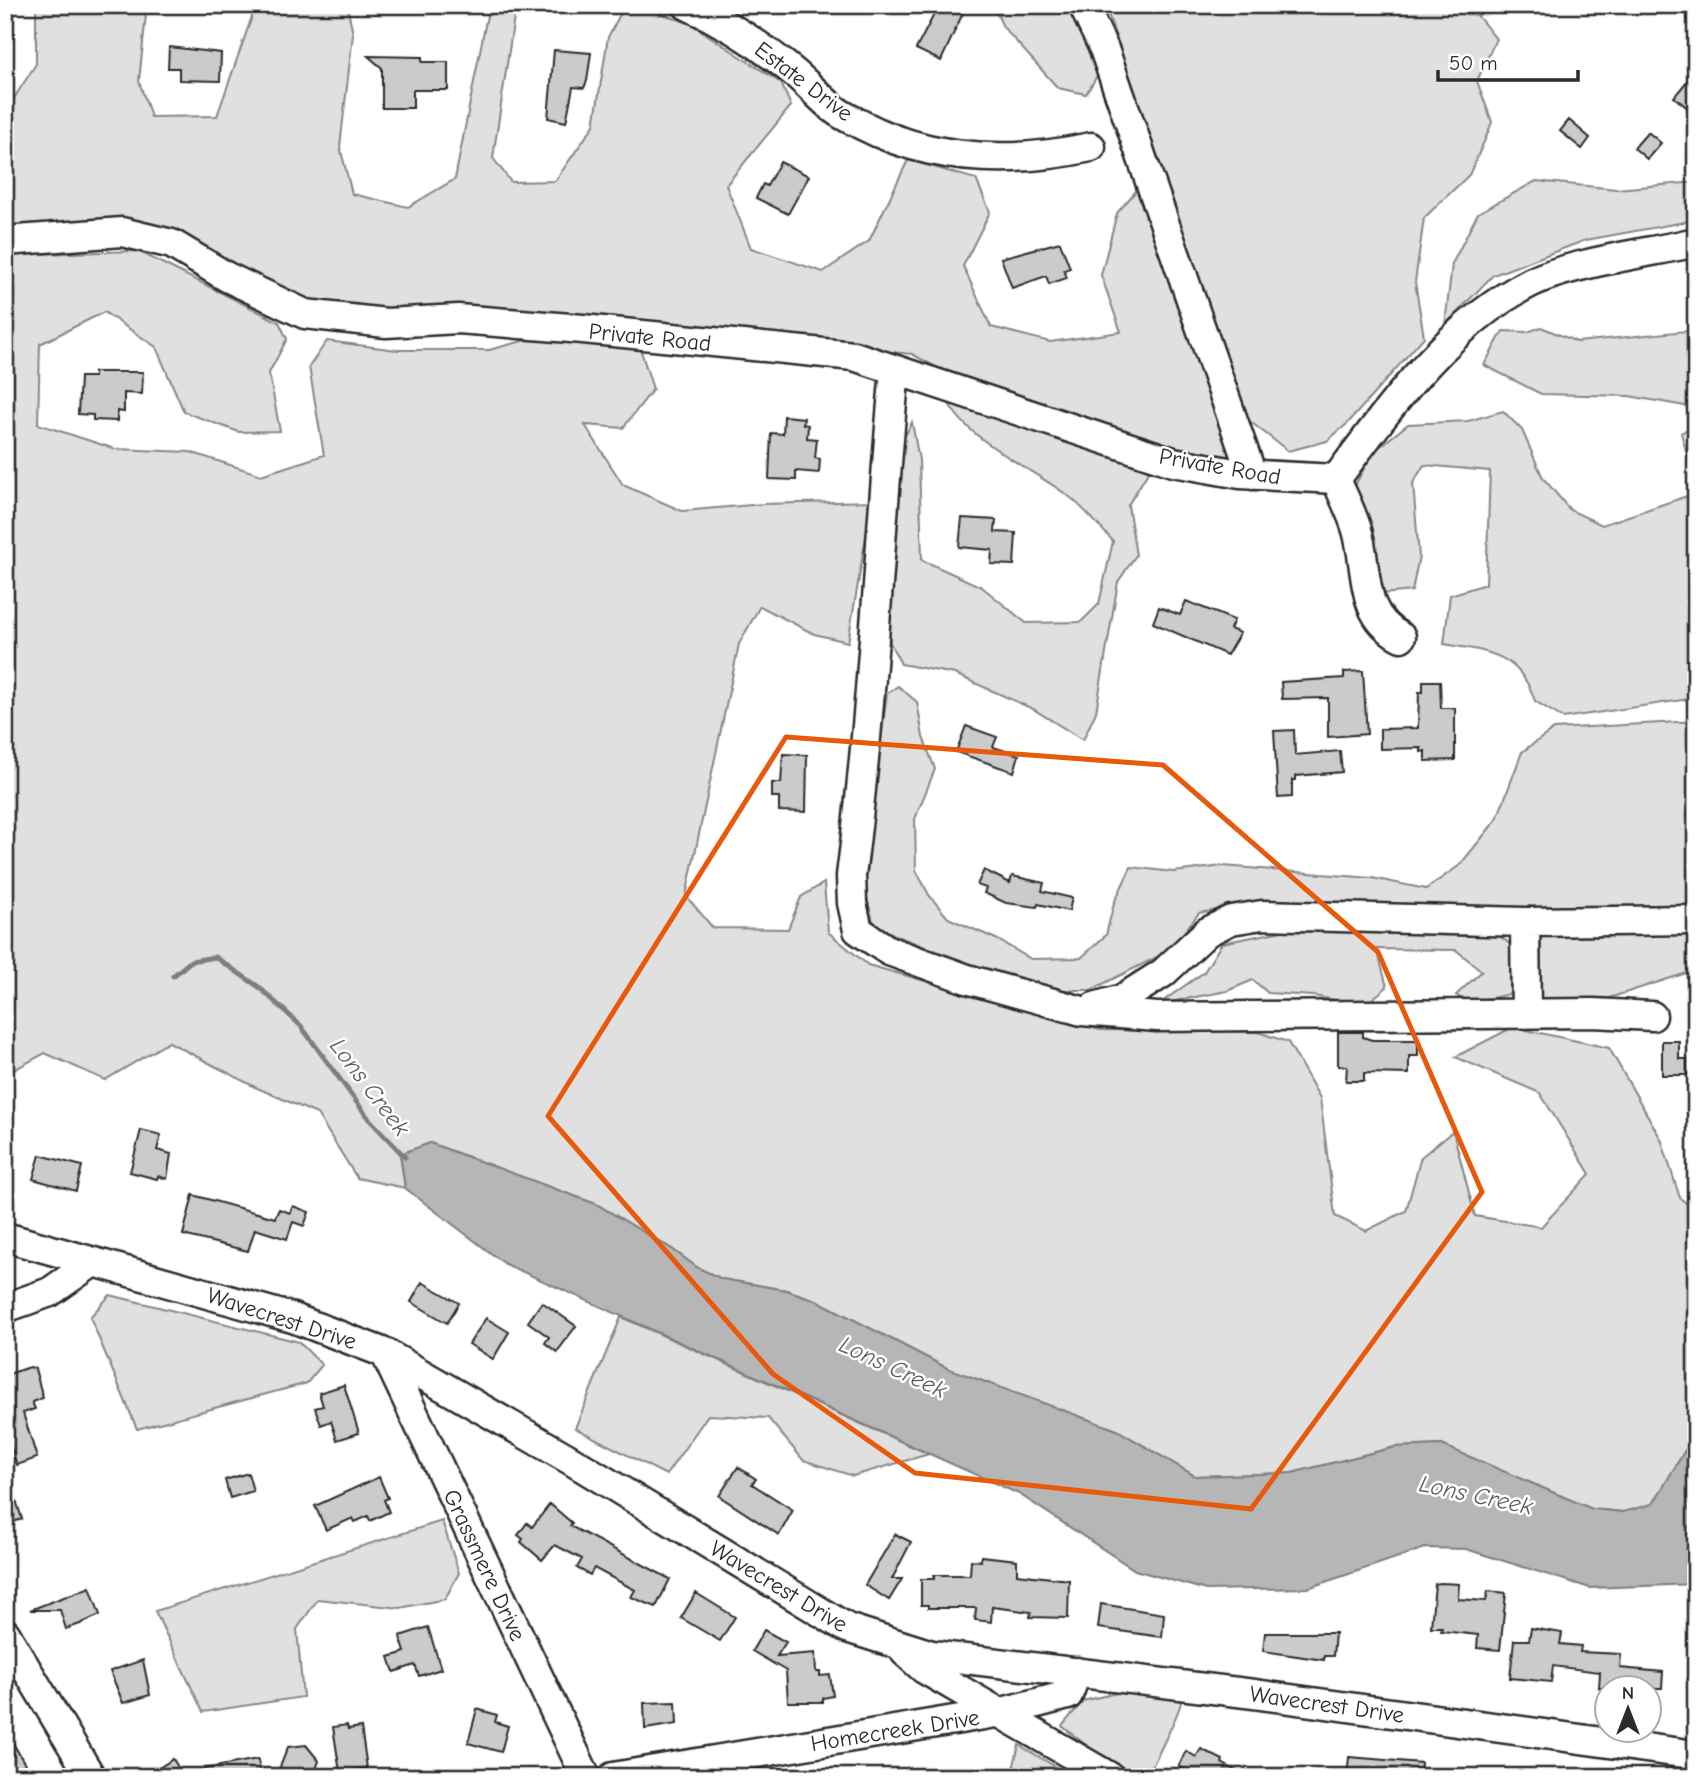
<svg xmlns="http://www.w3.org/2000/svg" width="1701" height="1782" font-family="'Comic Neue',sans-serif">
  <rect width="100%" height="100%" fill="#fff"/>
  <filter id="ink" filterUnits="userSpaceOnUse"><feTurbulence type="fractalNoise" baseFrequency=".0143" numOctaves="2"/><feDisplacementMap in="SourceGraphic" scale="14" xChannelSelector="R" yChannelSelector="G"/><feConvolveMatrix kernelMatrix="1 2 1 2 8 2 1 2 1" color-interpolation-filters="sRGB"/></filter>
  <g filter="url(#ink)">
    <path fill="#e0e0e0" stroke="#868686" stroke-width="2" d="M36,5H147L139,81L151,117L217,116L256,5H347L353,34L340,147L352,194L408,207L455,179L489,5H504L514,17L493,158L511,182L555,181L594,125L608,37L625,5H638L691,24L781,83L791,106L726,185L751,248L823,272L869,241L908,160L976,179L990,212L963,266L991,327L1050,342L1121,332L1101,275L1117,213L1141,185L1232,450L1228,459L1202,457L965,383L912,354L462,310L358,313L313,305L140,226L5,232V112L36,64Z
      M993,5H1066L1100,71L1086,94L1058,88L1003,27Z
      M1105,5H1469L1496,39L1477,81L1492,122L1487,135L1469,175L1424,218L1415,282L1424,337L1348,423L1327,441L1288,451L1248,420Z
      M1536,181L1616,189L1696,182V220L1586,240L1493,275L1445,325L1452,264L1478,213Z
      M138,251L279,322L287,339L269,373L280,431L239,432L184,412L156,347L104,312L40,344L38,424L115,449L190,452L261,475L324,455L309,367L327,341L397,350H489L538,337L640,348L653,389L623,428L585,425L623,485L682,511L763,504L872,501L848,642L814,634L760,606L739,644L686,896L713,928L788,929L801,897L824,883L828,932L868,965L1100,1030L1258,1032L1288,1042L1320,1098L1335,1216L1366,1231L1406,1211L1421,1157L1453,1131L1475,1216L1541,1227L1590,1174L1540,1093L1455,1057L1513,1027L1609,1048L1661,1139L1680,1198L1696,1211V1432L1653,1504L1623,1512L1592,1509L1442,1445L1395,1447L1292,1473L1195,1476L1117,1430L946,1368L816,1300L786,1290L722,1279L698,1268L672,1249L596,1204L430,1143L400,1154L405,1188L357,1178L317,1114L255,1087L169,1042L105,1080L45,1053L10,1072L5,1065V255Z
      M1541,327L1577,342L1696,330V408L1629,396L1541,394L1484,365L1503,331L1528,332Z
      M944,393L1152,466L1128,505L1136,555L1118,582L1096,712L1083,740L1033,709L955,674L901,664L890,643L887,596L893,460L912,422L919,460L922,560L982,587L1026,623L1081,622L1099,604L1113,541C1098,526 1084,507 1067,495C1030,467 960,438 944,393Z
      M1503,411L1522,430L1543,478L1570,510L1602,525L1696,493V698L1563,718L1535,701C1519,653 1488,651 1444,644L1450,595L1486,584L1490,471L1424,465L1413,483L1419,557L1412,591L1383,594L1370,573L1351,493L1372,453L1408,424L1468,421Z
      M1696,424V486L1681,433Z
      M898,686L917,702L923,737L935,769L915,819L916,870L929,895L948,918L996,939L1031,959L1081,958L1106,935L1114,903L1131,867L1173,872L1223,866L1372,878L1426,889L1460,865L1497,819L1522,752L1554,729L1696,721V913L1243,906L1199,913L1169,951L1091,990H1041L899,937L874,925L863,883L887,693Z
      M1328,922L1495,932L1511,945L1510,994L1468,1003L1456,995L1482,971L1456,950L1377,949L1387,987L1365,1005L1313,996L1268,993L1253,980L1227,991L1159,1004L1204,972L1222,943Z
      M1696,931V970L1606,999L1540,1001L1532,959L1543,934Z
      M110,1295L299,1342L322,1365L307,1383L137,1429L90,1317Z
      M621,1317L929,1454L853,1476L803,1460L768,1418L708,1415L666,1475L575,1428Z
      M442,1521L459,1573L445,1599L400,1608L318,1599L297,1629L303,1697L203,1712L155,1611Z
      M1125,1691L1181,1701C1182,1709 1153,1764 1147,1777H1126L1062,1726L1083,1701Z
      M1019,1745L1071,1776L1072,1777H1011Z"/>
    <path fill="#b6b6b6" stroke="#7e7e7e" stroke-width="2" d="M430,1143L596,1204L672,1249L698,1268L722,1279L786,1290L816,1300L947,1368L1117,1430L1195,1476L1292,1473L1395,1447L1442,1445L1592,1509L1623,1512L1653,1504L1696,1432V1584L1590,1588L1466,1549L1425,1548L1308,1588L1206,1590L1135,1570L1019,1494L505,1264L405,1188L400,1154Z"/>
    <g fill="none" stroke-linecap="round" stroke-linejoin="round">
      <path stroke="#7e7e7e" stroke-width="5" d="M173,976L191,961L215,957L259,987L301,1026L369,1119L405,1157"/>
    </g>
    <path fill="#cbcbcb" stroke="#2b2b2b" stroke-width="2" d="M939,5H948L963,13L941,61L916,49Z
      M169,47L221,53L220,81L179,80V68H168Z
      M554,50L591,53L587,81L584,88L573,87L566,122L548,118Z
      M368,56L422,57V62H448V90H413V108H382V68Z
      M1696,70V100L1689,109L1674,97Z
      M1569,120L1590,138L1582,149L1560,131Z
      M1648,132L1661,143L1647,159L1634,148Z
      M780,162L809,176L788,214L756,198L763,184L767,186Z
      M1060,242L1070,268L1064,270L1067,278L1049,284L1046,276L1012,288L1001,258Z
      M94,372H143L142,394L124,393V412L117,411V421L93,420V415L78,414L80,377H94Z
      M784,416L804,418L803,424L808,425L807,438L817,439L815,458L820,459L819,473L796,471V480L769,479L771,433L783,434Z
      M962,518L996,520L995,532L1016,533L1014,565L991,564L992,550L959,547Z
      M1186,601L1234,620L1230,629L1240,633L1227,655L1153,623L1159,607L1180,615Z
      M1363,671L1367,734L1328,737V698L1282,699L1281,682L1344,678V672Z
      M1423,681H1440L1441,708H1455V760L1425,761V751L1421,752V748L1380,749V729L1418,728L1419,692H1423Z
      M966,726L997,737L993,747L1019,755L1014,772L956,752Z
      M1294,730L1295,755L1340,751L1342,772L1296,776V780H1292V797L1278,798L1274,731Z
      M783,754L807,755L806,812L779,811V797H772V783H781Z
      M984,870L1010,883L1012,876L1044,883L1042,891L1072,898L1069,911L1038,904L1037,907L1006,903L984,893L986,888L977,885Z
      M1338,1032H1363V1037L1372,1040H1418V1056H1409V1074L1364,1073V1081H1346L1347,1066H1338Z
      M1662,1041H1679V1059H1687V1075H1662Z
      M141,1130L161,1135L157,1150L171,1154L167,1179L158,1176L157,1179L130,1172Z
      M40,1155L82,1166L76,1191L33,1179Z
      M193,1195L275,1218L279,1209L290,1213L293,1206L309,1212L304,1226L293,1222L287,1239L255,1229L248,1251L183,1235Z
      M422,1282L459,1303L447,1323L411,1302Z
      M542,1302L576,1326L557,1352L545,1343L549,1337L528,1322Z
      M486,1318L509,1332L493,1359L469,1344Z
      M30,1367L35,1369L43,1398L32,1402L35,1409L23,1413L37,1458L17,1465L8,1439L5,1440V1375Z
      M344,1385L359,1433L337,1440L331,1421L321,1425L315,1408L323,1406L319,1393Z
      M738,1467L756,1479L752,1484L793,1510L779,1535L719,1496Z
      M248,1473L253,1491L230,1498L225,1480Z
      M379,1477L388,1498L384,1500L389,1512L370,1521L368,1516L355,1522L353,1518L326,1530L315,1506Z
      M5,1478H9L22,1519L5,1525Z
      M550,1504L572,1523L570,1526L670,1579L656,1607L631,1597L635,1590L594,1568L590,1575L577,1568L582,1559L555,1545L542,1560L521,1542L523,1539L518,1535L527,1523L532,1527Z
      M895,1534L911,1542L892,1579H902L889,1600L865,1585Z
      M981,1556L1017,1560V1574L1069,1580L1068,1618L1030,1617L1031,1612L992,1607L991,1622L975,1620L976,1608H928V1605H921V1579H934V1575H970L971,1560L981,1561Z
      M1441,1583L1459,1584L1458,1599L1486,1601L1488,1591L1506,1593L1500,1650L1477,1648L1478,1635L1441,1631L1442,1627H1431L1435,1584Z
      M90,1587L100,1615L80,1624L66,1629L60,1610H30Z
      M696,1593L735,1617L720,1641L681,1618Z
      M1101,1604L1164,1614L1162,1637L1098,1628Z
      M428,1627L441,1669L419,1676L415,1665L394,1672L389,1657L405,1652L400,1636Z
      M1531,1628L1562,1633L1560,1644L1581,1646L1580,1652L1621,1654L1620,1668L1663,1672L1662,1688H1599L1600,1672L1553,1666L1551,1682L1510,1678L1514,1640H1529Z
      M764,1630L786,1642L777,1656L815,1653L816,1672H820V1676L830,1675L833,1696L823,1698V1702H788L786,1671L752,1651Z
      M1265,1633H1335L1333,1656H1324V1660L1263,1651Z
      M143,1660L150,1695L123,1703L110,1671Z
      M676,1702L677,1724L645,1729L644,1703Z
      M477,1709L497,1715L495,1722L508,1726L501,1752L468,1743Z
      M347,1725L348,1729L361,1727L367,1768L340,1772L333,1727Z
      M5,1729L26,1766L7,1777H5Z
      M306,1745L319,1761L313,1777H290L280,1767L288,1747Z
      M1201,1749L1223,1760L1222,1763L1247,1777H1195L1179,1766L1186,1751L1196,1757Z
      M1349,1757L1421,1763L1420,1777H1347Z
      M173,1759L184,1777H145Z
      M258,1759L261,1777H204V1769Z"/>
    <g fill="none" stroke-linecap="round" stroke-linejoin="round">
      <g stroke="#2b2b2b" stroke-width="33">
        <path id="minor" d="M687,5C724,22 759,44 791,70C806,82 819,97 834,109C842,116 853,120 862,125C934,162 1013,164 1091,147
          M1083,5L1104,49L1252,475
          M5,241L122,232L172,244L227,277L305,314L386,323L458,319L583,329L854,356L1173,462L1240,474L1336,479C1389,408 1448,324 1530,283C1570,263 1649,253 1696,242
          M895,370C879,538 873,707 851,876L852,903L858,930L889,951L967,979L1082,1011L1157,1017L1593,1013L1652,1016
          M1336,479C1343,496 1352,513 1357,530C1369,570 1358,614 1401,637
          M1094,1007L1122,999L1163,973L1207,932L1231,920L1262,915L1525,922
          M1526,1014L1525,922L1696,920
          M5,1237L293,1318L385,1353L569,1459L847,1628L932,1655L1254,1694L1696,1755
          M5,1308L50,1292L93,1262
          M385,1353L586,1777
          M5,1633L91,1777
          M905,1652L924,1669L1110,1777
          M613,1777L1002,1712L1068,1695L1077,1672"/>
      </g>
      <use href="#minor" stroke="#fff" stroke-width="28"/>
    </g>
  </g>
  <path fill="none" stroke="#e8590c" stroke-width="5" stroke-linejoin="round" d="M786,737L1163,765L1378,952L1482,1192L1251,1509L915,1473L773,1374L548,1116Z"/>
  <g text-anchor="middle" stroke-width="5" stroke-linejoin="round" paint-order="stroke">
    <g font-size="23" fill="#2b2b2b" stroke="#fff">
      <text transform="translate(804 81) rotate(37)" y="8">Estate Drive</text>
      <text transform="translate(650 337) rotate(6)" y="8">Private Road</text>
      <text transform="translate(1220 466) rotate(10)" y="8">Private Road</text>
      <text transform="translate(282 1318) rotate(18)" y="8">Wavecrest Drive</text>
      <text transform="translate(485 1565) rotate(65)" y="8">Grassmere Drive</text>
      <text transform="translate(779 1586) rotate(31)" y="8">Wavecrest Drive</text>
      <text transform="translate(1327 1704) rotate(8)" y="8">Wavecrest Drive</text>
      <text transform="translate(895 1730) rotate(-9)" y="8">Homecreek Drive</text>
    </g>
    <g font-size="24" font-style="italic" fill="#5c5c5c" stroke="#fff">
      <text transform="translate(370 1087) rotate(53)" y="8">Lons Creek</text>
      <text transform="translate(893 1367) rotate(25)" y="8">Lons Creek</text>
      <text transform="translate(1476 1495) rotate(12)" y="8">Lons Creek</text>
    </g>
  </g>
  <rect width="1701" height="1782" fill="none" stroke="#fff" stroke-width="28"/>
  <rect x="14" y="14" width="1673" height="1754" fill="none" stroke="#2b2b2b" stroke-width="2.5" filter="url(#ink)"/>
  <g transform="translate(1628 1709)"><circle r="33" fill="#ffffff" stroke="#aaaaaa" stroke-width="2"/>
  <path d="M0-5L12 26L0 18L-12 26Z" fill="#2b2b2b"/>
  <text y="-10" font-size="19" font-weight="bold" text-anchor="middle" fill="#2b2b2b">N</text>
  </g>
  <path d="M1438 70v10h140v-10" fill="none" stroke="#2b2b2b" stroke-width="3.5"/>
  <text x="1449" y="70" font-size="21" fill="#2b2b2b" stroke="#ffffff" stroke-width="5" paint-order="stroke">50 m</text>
</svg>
